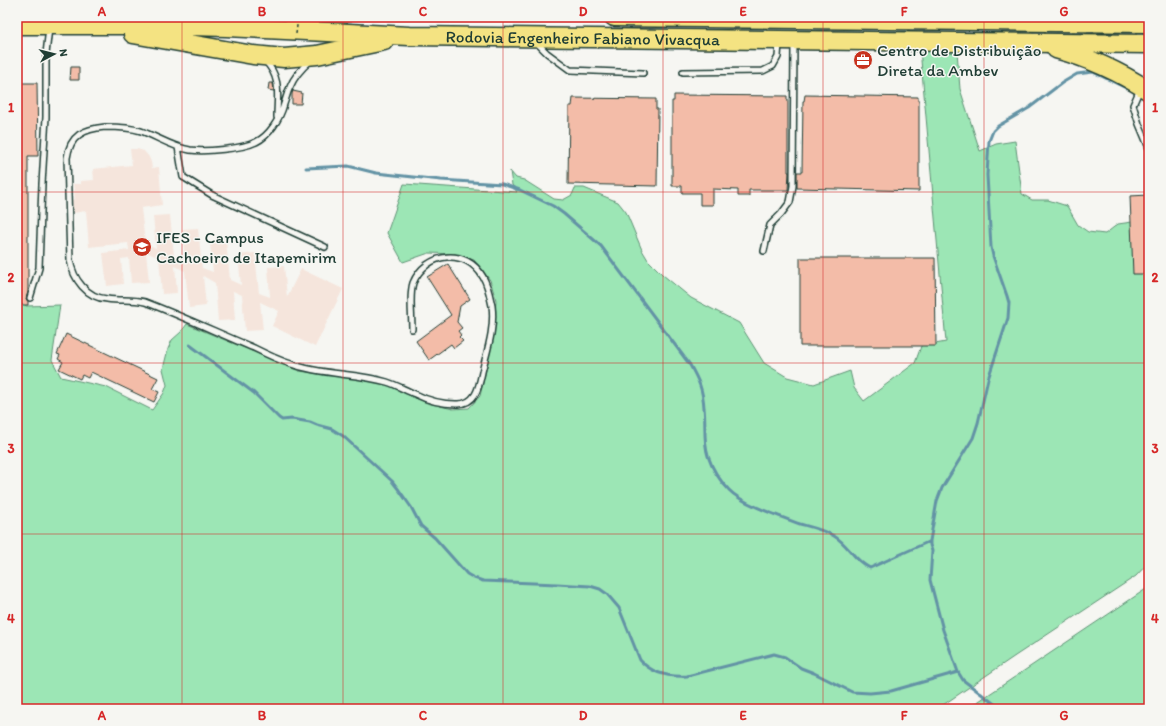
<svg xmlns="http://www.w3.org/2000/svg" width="1166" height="726" font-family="Itim,sans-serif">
  <rect width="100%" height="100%" fill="#f6f6f2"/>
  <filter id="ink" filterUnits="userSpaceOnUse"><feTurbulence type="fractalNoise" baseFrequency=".025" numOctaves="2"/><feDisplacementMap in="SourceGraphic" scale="8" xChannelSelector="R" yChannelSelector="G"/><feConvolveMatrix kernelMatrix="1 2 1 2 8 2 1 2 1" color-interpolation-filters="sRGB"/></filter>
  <g filter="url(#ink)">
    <path fill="#f5e5dc" d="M130,149H137L144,151L149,157L151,162L152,168L159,167L162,205L141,208L145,243L156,248L153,216L170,215L174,256L185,260L182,229L198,228L202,268L213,272L210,243L226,241L230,280L241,285L238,255L255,253L259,293L270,297L268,267L284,266L287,297L301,269L343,289L315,347L272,326L279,311L260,302L263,330L245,331L242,295L233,291L235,320L218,321L215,283L203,276L206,306L189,308L185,271L175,266L177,293L162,294L159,258L146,252L149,282L131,283L129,258L121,259L123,284L107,286L103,253L129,250L128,243L89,247L86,211L73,213L72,200L75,199L73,184H81V181L94,180L93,169L132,165Z"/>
    <path fill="#9ce6b5" stroke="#5e9274" d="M920,49L957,51L960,89L980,151L996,144L1015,141L1022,194L1032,200H1048L1067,206L1078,225L1088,232L1105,234L1118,224L1132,222L1149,230V562L1136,576L1015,656L937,709H17V297L20,298L26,306L60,305L52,360L61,377L106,387L152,410L164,393L167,385L163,369L168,349L172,340L181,332L187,324L299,371L392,383L399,391L427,403L453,409L469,408L480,396L494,334L496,300L490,280L474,260L455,254L429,253L403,262L387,233L404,184L517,192L512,185L510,171L516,178L524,180L554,199L563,200L572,195L575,188H584L618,202L626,212L642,250L648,260L663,275L691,298L739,323L764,363L787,377L814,384L850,371L854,388L864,401L915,363L924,338L935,344L946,342Z
      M1149,587V709H967Z"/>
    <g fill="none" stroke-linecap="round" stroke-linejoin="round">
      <path stroke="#6393a5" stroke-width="3" d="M306,168L348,166L376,173L441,180L502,184L520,190L553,206L564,214L601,246L690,365C699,381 703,390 704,408C706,424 703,441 708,456C712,468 720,481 729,490C742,504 781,517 800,524C811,527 824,530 834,536C849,545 854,561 870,568L930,541
        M190,345L254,393L279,418L282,420L292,419L310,422L317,425L332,429L343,436L392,481L399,490L411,507L421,526L435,538L467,574L474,578L483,581L557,584L590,586L600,589L607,594L619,608L640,660C652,674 670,677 687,676L774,654L785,657L801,668L814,673L852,692L870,693L891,691L958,672
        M1001,709L963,680L958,672L943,630L930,580L932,551L930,545V541L937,501L942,488L973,438L978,423L988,379L1008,318L1009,303L1007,296L993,256L991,247L987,175L989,141L993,131L998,126L1029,108L1062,83L1077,74L1093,72L1126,88"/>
    </g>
    <path fill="#f3bca8" stroke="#1f3d34" d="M71,67H79V80H70Z
      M17,83H37L38,156H28V292L26,299L28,301V305H17Z
      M269,83H273L274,91L268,90Z
      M293,90V91L302,93L301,104H292V94Z
      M674,95L787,96V100H788V172H789L788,190H749V196H738V190L713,189V205H700V193H682V186H672V101H674Z
      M805,95L918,97V101H919V191L797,188V172H802L803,101H804Z
      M573,98L656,99V109H658L657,186L568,184L569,106H572Z
      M1149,195V274H1133L1130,196Z
      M800,258H935L936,346H800Z
      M448,264L470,299L460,306L457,322L462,328L458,331L461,335L459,337L463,341L454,348L451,344L429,360L416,341L451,315L427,277Z
      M66,334L158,378L152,389L159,392L154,402L91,372L88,378L82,375L80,379L59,369L63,362L58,359L60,355L57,354Z"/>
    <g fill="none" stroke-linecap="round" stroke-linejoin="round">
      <g stroke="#1f3d34" stroke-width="8">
        <path id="lane" d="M536,42L547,53L570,70L643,73
          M265,61C282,78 277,96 277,117
          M310,61C302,68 294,77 290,87C287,93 286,99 284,104C280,119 269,136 256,142C242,149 205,152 190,150C172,147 158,137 141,131C129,127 117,127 105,127C84,129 70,135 67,158L70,260C73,279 87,298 107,299C120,301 132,299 145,302C182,316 218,333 254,348C266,354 278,360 291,364C322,375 355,373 387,382C397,385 405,390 415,394C427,400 442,404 456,404C476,405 479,387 482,372C487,351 495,328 492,306C490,297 488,285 483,277C466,247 426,252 413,283C409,295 412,316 412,329
          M683,72L763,71L773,66L778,57L779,43
          M1140,89L1133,105L1139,124L1149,148
          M178,147L183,177L212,195L325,247
          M764,251L770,225L781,214L790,202L793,186L794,43
          M30,298L39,268L42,184L46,117V54L49,28"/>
      </g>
      <g stroke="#1f3d34" stroke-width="21">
        <g id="highway">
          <path d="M614,17L1149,23"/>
          <path id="s1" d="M17,25H153L226,27L409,36L1149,44"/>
          <path d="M133,34L253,55L284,58L317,55L384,41"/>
          <path d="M1056,49C1090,58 1120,72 1149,91"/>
        </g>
      </g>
      <use href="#lane" stroke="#f6f6f2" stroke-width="5"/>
      <use href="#highway" stroke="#f4e382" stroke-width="18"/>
      <path stroke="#1f3d34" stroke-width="1.5" stroke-dasharray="3 3" stroke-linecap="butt" d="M296,34L298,17"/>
    </g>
  </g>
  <path fill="none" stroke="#d62828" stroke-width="1" stroke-opacity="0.55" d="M182,17V709M343,17V709M503,17V709M663,17V709M823,17V709M984,17V709M17,192H1149M17,363H1149M17,534H1149"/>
  <defs>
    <g id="office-disc" transform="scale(1)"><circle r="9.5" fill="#c8321e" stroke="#f6f6f2"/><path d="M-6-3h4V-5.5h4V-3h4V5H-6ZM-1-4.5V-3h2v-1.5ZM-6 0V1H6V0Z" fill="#fff"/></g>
    <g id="university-disc" transform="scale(1)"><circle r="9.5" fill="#c8321e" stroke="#f6f6f2"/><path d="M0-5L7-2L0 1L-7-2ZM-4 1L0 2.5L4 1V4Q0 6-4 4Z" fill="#fff"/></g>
  </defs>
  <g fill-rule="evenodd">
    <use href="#office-disc" x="863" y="60"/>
    <use href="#university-disc" x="142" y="247"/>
  </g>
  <g text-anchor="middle" stroke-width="3" stroke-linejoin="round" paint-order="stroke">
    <g font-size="17" fill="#1f3d34" stroke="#f6f6f2">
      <text dy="6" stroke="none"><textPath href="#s1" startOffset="566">Rodovia Engenheiro Fabiano Vivacqua</textPath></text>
    </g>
    <g font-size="17" fill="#1f3d34" stroke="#f6f6f2" text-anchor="start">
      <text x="877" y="56">Centro de Distribuição<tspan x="877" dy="20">Direta da Ambev</tspan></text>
      <text x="156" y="243">IFES - Campus<tspan x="156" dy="20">Cachoeiro de Itapemirim</tspan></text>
    </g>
  </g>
  <rect width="1166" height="726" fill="none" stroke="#f6f6f2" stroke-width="44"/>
  <g transform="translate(54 54) rotate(83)" stroke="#f6f6f2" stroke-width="3" paint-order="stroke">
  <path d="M0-3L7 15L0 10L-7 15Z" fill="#1f3d34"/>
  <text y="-6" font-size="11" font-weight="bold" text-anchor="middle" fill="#1f3d34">N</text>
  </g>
  <rect x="22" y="22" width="1122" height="682" fill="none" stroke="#d62828" stroke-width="1.5"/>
  <g font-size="13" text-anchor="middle" font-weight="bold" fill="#d62828">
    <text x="102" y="16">A</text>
    <text x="262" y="16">B</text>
    <text x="423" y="16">C</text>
    <text x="583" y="16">D</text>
    <text x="743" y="16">E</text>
    <text x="904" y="16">F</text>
    <text x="1064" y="16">G</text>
    <text x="11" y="112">1</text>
    <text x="1155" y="112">1</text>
    <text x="11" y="282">2</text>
    <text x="1155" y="282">2</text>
    <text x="11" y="453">3</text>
    <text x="1155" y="453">3</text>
    <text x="11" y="623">4</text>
    <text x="1155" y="623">4</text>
    <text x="102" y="720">A</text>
    <text x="262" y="720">B</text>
    <text x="423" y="720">C</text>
    <text x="583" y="720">D</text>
    <text x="743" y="720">E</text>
    <text x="904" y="720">F</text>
    <text x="1064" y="720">G</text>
  </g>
</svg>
